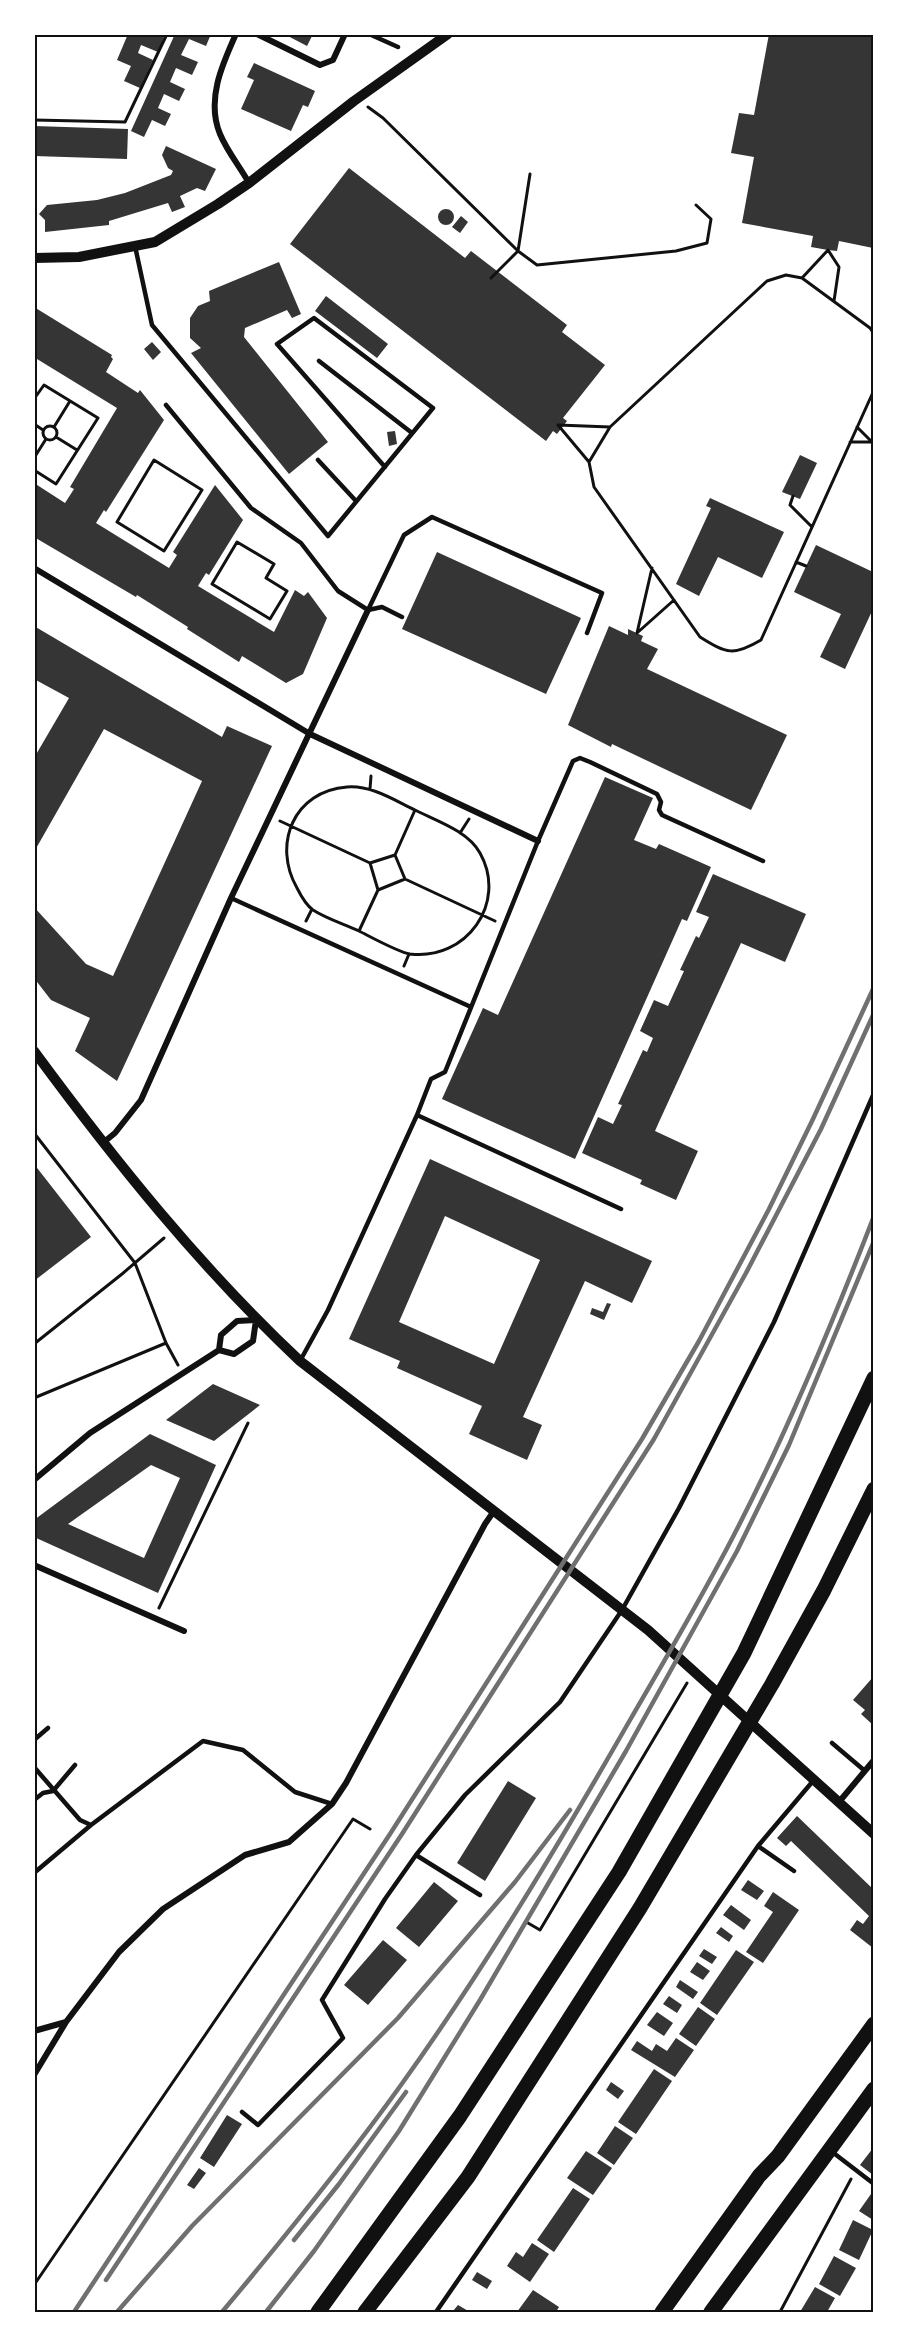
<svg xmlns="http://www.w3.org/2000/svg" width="908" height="2347" font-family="Signika,sans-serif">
  <rect width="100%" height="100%" fill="#fff"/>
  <path fill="#353535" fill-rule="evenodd" d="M128,34H165L158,52L141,45L138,53L153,60L140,88L124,81L131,66L117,60Z
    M175,34H211L206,46L189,39L181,55L198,62L192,75L176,68L170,82L185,89L179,101L164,94L158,108L171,114L165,126L152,120L144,137L131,131Z
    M284,34H313L307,46Z
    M769,34H873V248L839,241L837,251L828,250L811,247L813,236L742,223L754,157L731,153L739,113L754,115Z
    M254,63L315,91L308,107L303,105L291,131L241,109L254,80L247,77Z
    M34,126L128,129L127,159L34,156Z
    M166,146L216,169L205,191L197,188L180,196L185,207L172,212L168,203L109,221V225L45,232V220L39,214L47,205L97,200L125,193L171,175L173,171L168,168L162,155Z
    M349,168L465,258L471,251L567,325L562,332L605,365L563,418L567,421L557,434L553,431L546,441L290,244Z
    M438 217a8 8 0 1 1 16 0a8 8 0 1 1-16 0Z
    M461,216L468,222L460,233L452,227Z
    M279,262L301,314L292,318L287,310L245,328L244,337L328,442L289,474L191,353L201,348L190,338V318L198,306L210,301L209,291Z
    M326,296L388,344L377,358L315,311Z
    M34,307L112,355L111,357L113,359L106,372L138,393L140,390L164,420L106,512L104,510L96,523L169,568L177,555L173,552L215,485L243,520L209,575L206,573L198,586L274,632L295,590L304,596L308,592L327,618L303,674L286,683L242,656L239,662L187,629L188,627L137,595L136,597L34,537V483L65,503L74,489L70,487L117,408L37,359L34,364Z
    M152,342L161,352L153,360L144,349Z
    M395,431L397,444L389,446L387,432Z
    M800,455L817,463L800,499L782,492Z
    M710,498L784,532L762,578L718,557L699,596L676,584L711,508L706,506Z
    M816,545L873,572V609L845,669L820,657L841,614L794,592Z
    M437,552L581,618L546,694L402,629Z
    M34,626L222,737L227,726L272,746L117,1081L75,1051L90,1018L51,1000L34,978V907L86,964L113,976L202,781L104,729L34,852V758L69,698L34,679Z
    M609,626L628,635V629L643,636L641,641L658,649L647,669L787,735L751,810L612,744L611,747L568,725Z
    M605,777L653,798L634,840L656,849L659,844L711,867L687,921L682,919L575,1159L442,1099L483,1008L498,1015Z
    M713,874L806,914L785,962L741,943L659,1122L655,1131L698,1151L676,1200L640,1184L642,1180L582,1153L598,1117L613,1124L622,1105L618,1104L643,1050L647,1052L653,1038L640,1031L654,1000L668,1006L684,971L680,970L696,936L699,938L709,917L696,912Z
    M430,1159L652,1261L632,1303L585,1281L523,1417L542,1425L527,1460L469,1434L482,1406L397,1368L400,1361L349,1339ZM445,1216L540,1260L494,1364L399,1322Z
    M34,1164L91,1237L34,1281Z
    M607,1303L611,1304L604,1320L590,1314L592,1308L603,1312Z
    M213,1384L260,1405L214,1441L166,1420Z
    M150,1434L216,1465L158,1593L34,1537V1520ZM151,1465L180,1478L144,1558L68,1524Z
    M873,1677V1725L861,1714L865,1710L853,1700Z
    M508,1781L536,1798L485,1881L457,1863Z
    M797,1816L873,1889V1948L850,1930L857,1920L863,1924L869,1916L791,1841L786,1846L777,1838Z
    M748,1880L764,1891L757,1900L741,1890Z
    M434,1882L458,1901L419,1947L396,1928Z
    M773,1892L799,1910L763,1963L746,1952L773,1912L764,1906Z
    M731,1905L751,1920L744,1930L723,1915Z
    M721,1927L733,1936L729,1942L716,1933Z
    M383,1940L407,1960L368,2005L344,1985Z
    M704,1949L717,1957L712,1964L699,1956Z
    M736,1950L754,1962L717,2015L700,2003Z
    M697,1962L710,1971L703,1980L690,1972Z
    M680,1980L698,1992L693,1999L676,1987Z
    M669,1996L682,2005L677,2013L663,2004Z
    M698,2007L715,2019L696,2046L679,2034Z
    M657,2012L673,2023L664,2036L647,2025Z
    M676,2038L694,2050L675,2077L631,2050L637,2041L652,2051L656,2044L667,2051Z
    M654,2069L672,2081L636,2134L618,2122Z
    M611,2082L624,2091L618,2099L606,2090Z
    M227,2115L242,2124L214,2167L200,2158Z
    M615,2126L633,2138L614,2165L597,2153Z
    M873,2148V2175L860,2165Z
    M586,2151L612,2168L593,2195L567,2178Z
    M199,2168L206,2173L194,2189L187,2185Z
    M573,2188L590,2199L554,2252L537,2240Z
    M871,2194L873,2196V2220L859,2211Z
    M853,2220L873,2230L859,2260L839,2250Z
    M532,2243L549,2254L530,2282L507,2266L516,2252L523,2257Z
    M834,2256L856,2268L840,2296L819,2284Z
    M477,2272L492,2281L487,2289L472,2280Z
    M815,2287L835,2298L827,2312H800Z
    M533,2290L559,2307L556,2312H517Z
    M458,2305L470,2312H456L453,2311Z"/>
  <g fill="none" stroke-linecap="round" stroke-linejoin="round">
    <path stroke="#111" stroke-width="3" d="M368,107L383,118L518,251L491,278
      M34,120L125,122L167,34
      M530,174L518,251L537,265L676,251L707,243L711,219L696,205
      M802,278L870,328L874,334
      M34,399L44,385L98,418L56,484L34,470
      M34,424L43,430
      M558,425L589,462L594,487L700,637C727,654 734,656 761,640L874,390
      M558,425L610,427L767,281L786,275L802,278L828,250L839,267L834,301
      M43 433a7 7 0 1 1 14 0a7 7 0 1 1-14 0Z
      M54,427L70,401
      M857,427L872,442
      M56,437L77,450
      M850,442H872
      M34,458L46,439
      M154,460L202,490L164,551L117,522Z
      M589,462L610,427
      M793,496L790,505L812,527
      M237,542L274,564L266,578L287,591L270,619L212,584Z
      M796,562L806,566
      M652,568L637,633L674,600
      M370,789L371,776
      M280,821L370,863L395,855L405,879L495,921
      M460,833L469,819
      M395,855L415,810C437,821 468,831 480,853C508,903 466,961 410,954C398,952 371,937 359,931L378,890L405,879
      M370,863L378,890
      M306,921L312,909
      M359,931C344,924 327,919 313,910C306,905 301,896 297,888C272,844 294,791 347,787C371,785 394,800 415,810
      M404,966L409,954
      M34,1133L135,1263L166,1343L178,1365
      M34,1344L122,1274L164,1238
      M34,1398L166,1343
      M159,1608L248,1423
      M528,1923L540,1930L687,1683
      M34,2285L353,1819L370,1829
      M780,2312L851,2179"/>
    <path stroke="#111" stroke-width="4.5" d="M369,34L398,47
      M135,246L152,325L328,536L433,408L314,318L277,344L385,467
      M319,361L412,433
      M166,405L251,508L301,543L338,591L368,610L382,607L402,617
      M318,460L356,501
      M368,610L404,535L432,517L602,593L587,633
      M231,898L471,1007
      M417,1115L621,1209
      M300,1361L328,1310L417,1115L431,1079L445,1072L538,841L573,761L580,758L590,762L657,794L661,802L659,810L662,815L763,861
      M34,1740L48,1728
      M832,1743L865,1771
      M34,1767L80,1820L91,1825L203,1741L243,1750L295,1792L332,1804
      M34,1800L43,1793L53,1791L75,1765
      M758,1846L794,1871
      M416,1855L480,1895
      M34,1873L91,1825
      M242,2112L258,2125L343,2038L322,2000L385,1899L416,1855L465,1795L560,1702L622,1610L679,1508L774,1322L874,1093
      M831,2151L874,2184
      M436,2312L758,1846L813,1781"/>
    <path stroke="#111" stroke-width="6" d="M236,34C222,65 206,100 220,134C227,151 240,167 249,183
      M257,34L320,65L333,60L345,34
      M34,568L310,734L538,841
      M104,1142L115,1133L141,1100L231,898L368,610
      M34,1480L90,1433L219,1350L221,1335L237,1321L256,1320L253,1341L234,1354L219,1350
      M34,1565L184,1631
      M839,1802L874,1760
      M34,2031L66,2022
      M34,2075L66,2022L119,1952L163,1909L245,1855L289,1842L332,1804L346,1783L485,1524L494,1511"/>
    <path stroke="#111" stroke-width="10" d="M34,258L79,257L155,242L218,204L249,183L354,101L448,34
      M34,1051C115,1161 200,1267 300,1361L648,1630L874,1834"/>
    <path stroke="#111" stroke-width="15" d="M662,2312L759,2176L778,2156L874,2024
      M711,2312L874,2089"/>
    <path stroke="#111" stroke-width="15" d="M318,2312L460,2116L619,1872L744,1653L874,1378
      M365,2312L468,2177L640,1908L772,1684L824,1590L874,1489"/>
    <path stroke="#707070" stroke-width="4.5" d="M294,2240L339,2184L406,2092
      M106,2280L402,1834L654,1439L746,1273L821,1129L874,1013
      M74,2312L390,1834L642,1439L699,1341L769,1209L813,1119L874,987
      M117,2312L192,2226L398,2018L515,1882L570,1810
      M222,2312C284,2238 345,2163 401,2085C485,1968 559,1844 630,1720C667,1656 704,1594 737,1529C789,1428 833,1322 874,1216
      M266,2312L314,2251L399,2131L480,2000L626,1751L737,1551L789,1445L874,1241"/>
  </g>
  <rect width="908" height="2347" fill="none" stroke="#ffffff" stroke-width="72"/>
  <rect x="36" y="36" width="836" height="2275" fill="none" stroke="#111" stroke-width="2"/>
</svg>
